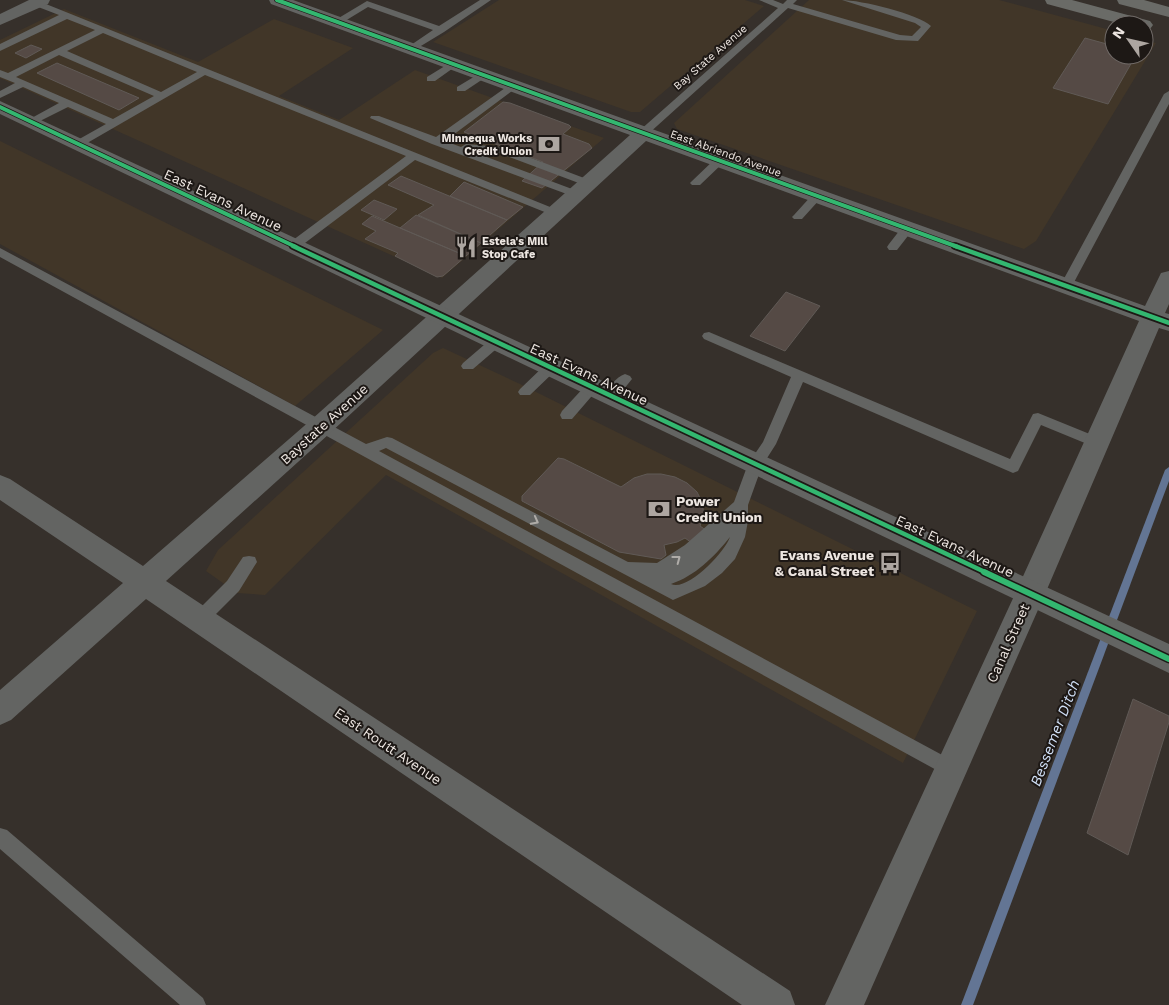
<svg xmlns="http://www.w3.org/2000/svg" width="1169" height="1005" font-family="'Work Sans',sans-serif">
  <rect width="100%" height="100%" fill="#36302b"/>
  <path fill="#413628" d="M499,0H745L764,6L640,112H631L433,42Z
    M809,0H999L1114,31V55H1144V40L1156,43L1036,241L1024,249L677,129L674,123Z
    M64,9L198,62L274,19L353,48L279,96L339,120L415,70L604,138L442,278L0,78V40Z
    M0,141L383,330L295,406L0,244Z
    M443,348L520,384L977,611L903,763L386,475L265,595L237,593L206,571L218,550L433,353Z"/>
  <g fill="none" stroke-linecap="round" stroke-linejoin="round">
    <path fill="#637594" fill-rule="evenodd" d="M1169,467V481L973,1005H961L1165,470Z"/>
  </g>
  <path fill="#554a45" stroke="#605a56" d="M1085,38L1114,46V55H1136L1108,104L1053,88Z
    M31,45L42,49L26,58L15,53Z
    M57,63L139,98L119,110L37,73Z
    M503,102L510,103L569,125L571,127L563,134L589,144L592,148L542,188L522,181L543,162L464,132Z
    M401,176L507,220L481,243L418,215L434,205L388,185Z
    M464,182L523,207L507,220L450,196Z
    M374,200L397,209L384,220L361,210Z
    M416,215L481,243L466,256L400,228Z
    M372,216L466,256L443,276L437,277L395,256L398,253L365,239L376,231L362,224Z
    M786,292L820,306L785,351L750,336Z
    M558,458L564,459L621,487L634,478L647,474H661L675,477L687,483L697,492L702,502L704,515L700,526L720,540L706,553L685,538L677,542L664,545L666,555L661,559L619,552L522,501V496Z
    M1133,699L1169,716V722L1128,855L1087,833Z"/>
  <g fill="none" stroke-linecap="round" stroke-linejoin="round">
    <path fill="#636462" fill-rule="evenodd" d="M36,0L560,211L562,213L556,217L552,215L415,160L297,249H289L287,246L289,243L406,156L205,75L82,146H74L73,144L74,142L106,124L68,107L32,125L27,122L28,120L59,103L23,87L0,98V91L15,83L0,77V70L8,73L95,30L67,19L0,51V44L59,15L33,5V1ZM103,33L197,72L161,92L67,51ZM59,55L154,96L113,119L16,77Z
      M480,0H491L444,32L411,52L408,51V47L433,30L368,7L340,24L337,25L332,22L367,1L439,26Z
      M759,0H773L783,4L787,0H797L793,4L900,35L912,36L921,27L915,23L842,0C860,0 919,14 931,26L918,41L896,40L788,8L647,135H639L638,133L639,131L778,8Z
      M453,61L458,64L456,66L435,81H427V77Z
      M482,72L486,73V77L465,91H457V87Z
      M512,83L517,86L516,88L445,141L461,147L466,144L502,147L592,181L594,183L592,185H584L496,152L471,151L580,192L582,194L580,196H572L432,144L370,118L371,116H379L436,137Z
      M1169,91V104L1072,286L1070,289H1062L1060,286L1164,94Z
      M719,158L723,159L724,161L723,163L700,185H692L690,183L692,181L715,159Z
      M817,193L823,196L821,198L802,219H794L792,217L794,215L813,194Z
      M907,225L911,226L913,229L911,232L897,250H889L887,247L889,244L903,226Z
      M0,248L366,444L387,437L392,438L628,562L657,563L685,545L734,502L748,464L763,442L791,377L704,339L702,336L704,333L709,332L1010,459L1033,414L1038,413L1102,439L1104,443L1102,447L1097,448L1041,425L1018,471L1013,473L803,382L776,444L762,466L748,505V521L745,537L735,559L722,573L705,586L673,600L386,448L379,451L957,763L960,769L957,775L951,778L0,257ZM730,537C725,552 687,592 671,584C695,576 714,557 730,537Z
      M496,338L501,339L503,342L501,345L473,369H463L461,366L463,363L491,339Z
      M550,363L555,365L557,368L555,371L530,395H520L518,392L520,389L545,365Z
      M625,374L630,376L632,379L615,400H605L603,396C608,388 616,377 625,374Z
      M592,382L597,384L599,387L597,390L572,419H562L560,415L562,411L587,384Z
      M249,556L255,557L257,562L239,591L205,625L199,627L193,625L191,620L193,615L227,581L243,557Z
      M0,828L7,830L203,998L206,1005H180L0,849Z"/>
    <path fill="#636462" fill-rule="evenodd" d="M29,0H50L48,4L0,25V14Z
      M269,0H293L1145,306L1161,273L1169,271V304L1165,313L1169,314V331L1159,328L1045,594L864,1005H825L1015,594L1139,321L646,141L329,434L166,581L790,991L795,1005H742L146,599L11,720L0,725V690L123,583L0,500V475L10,479L143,566L311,420L630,135L271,4Z"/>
    <path fill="#636462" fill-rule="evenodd" d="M0,101L1169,644V673L0,114Z"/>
    <path fill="#6a6b67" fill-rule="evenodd" d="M1045,0H1072L1150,21L1153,25L1150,29L1144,30V25H1125L1047,4Z
      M1117,0H1144L1169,7V17L1119,4Z"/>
    <g stroke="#1d1815" stroke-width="5.5">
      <path id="cycleway-far2" d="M277,0L958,247
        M0,107L296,247"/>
    </g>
    <g stroke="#1d1815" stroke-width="8">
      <path id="cycleway-far1" d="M293,246L987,573
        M955,246L1169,323"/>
    </g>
    <g stroke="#1d1815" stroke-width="9">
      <path id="cycleway" d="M984,572L1169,659"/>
    </g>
    <use href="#cycleway-far2" stroke="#33b770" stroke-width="4"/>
    <use href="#cycleway-far1" stroke="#33b770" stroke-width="4.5"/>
    <use href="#cycleway" stroke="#33b770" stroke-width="6"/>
  </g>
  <defs><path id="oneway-chevron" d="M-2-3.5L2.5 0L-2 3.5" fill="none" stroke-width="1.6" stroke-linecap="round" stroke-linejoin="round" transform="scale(1.25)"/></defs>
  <g stroke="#afaca8">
    <use href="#oneway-chevron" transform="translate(535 521) rotate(28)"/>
    <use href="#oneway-chevron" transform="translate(677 559) rotate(-37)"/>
  </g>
  <defs>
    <g id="bank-bare" transform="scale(1.725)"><path d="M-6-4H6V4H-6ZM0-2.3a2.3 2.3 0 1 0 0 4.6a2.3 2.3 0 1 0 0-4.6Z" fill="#ada6a1" stroke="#1d1815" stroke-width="2.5" paint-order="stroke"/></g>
    <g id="restaurant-bare" transform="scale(1.725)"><path d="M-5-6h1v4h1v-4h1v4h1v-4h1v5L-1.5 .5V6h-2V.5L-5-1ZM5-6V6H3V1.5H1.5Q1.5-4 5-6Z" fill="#ada6a1" stroke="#1d1815" stroke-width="2.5" paint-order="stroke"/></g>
    <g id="bus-bare" transform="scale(1.725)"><path d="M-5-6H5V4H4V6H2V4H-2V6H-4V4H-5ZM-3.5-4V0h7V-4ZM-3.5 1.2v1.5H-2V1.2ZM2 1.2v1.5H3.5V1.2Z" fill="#ada6a1" stroke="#1d1815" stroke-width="2.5" paint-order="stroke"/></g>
  </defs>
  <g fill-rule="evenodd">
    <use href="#bank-bare" x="549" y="144"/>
    <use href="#restaurant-bare" x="466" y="247"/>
    <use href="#bank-bare" x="659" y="509"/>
    <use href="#bus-bare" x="890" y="563"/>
  </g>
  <g text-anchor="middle" stroke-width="4" stroke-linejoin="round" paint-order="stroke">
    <g font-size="11" fill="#ede6e1" stroke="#1d1815">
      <text transform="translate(710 57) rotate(-41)" y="4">Bay State Avenue</text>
      <text transform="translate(726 153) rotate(20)" y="4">East Abriendo Avenue</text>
    </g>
    <g font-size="11" font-weight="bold" fill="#ede6e1" stroke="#1d1815" text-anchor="end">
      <text x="532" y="142">Minnequa Works<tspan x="532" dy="13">Credit Union</tspan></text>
      <text x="482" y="245" text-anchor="start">Estela's Mill<tspan x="482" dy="13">Stop Cafe</tspan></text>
    </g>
    <g font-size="14" fill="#ede6e1" stroke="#1d1815">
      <text transform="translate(223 200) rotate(25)" y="5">East Evans Avenue</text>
      <text transform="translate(589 374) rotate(25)" y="5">East Evans Avenue</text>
      <text transform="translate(324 424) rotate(-42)" y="5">Baystate Avenue</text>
      <text transform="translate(955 546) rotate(25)" y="5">East Evans Avenue</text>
      <text transform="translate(1008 643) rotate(-66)" y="5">Canal Street</text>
      <text transform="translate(388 746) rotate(34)" y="5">East Routt Avenue</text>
    </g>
    <g font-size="14" font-weight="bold" fill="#ede6e1" stroke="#1d1815" text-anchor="start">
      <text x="676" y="506">Power<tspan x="676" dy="16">Credit Union</tspan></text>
      <text x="874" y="560" text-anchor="end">Evans Avenue<tspan x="874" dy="16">&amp; Canal Street</tspan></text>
    </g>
    <g font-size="15" font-style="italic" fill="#d0dff6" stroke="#1d1815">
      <text transform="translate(1055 733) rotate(-69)" y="5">Bessemer Ditch</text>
    </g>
  </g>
  <g transform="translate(1129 40) rotate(304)"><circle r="24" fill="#1d1815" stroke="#706a67"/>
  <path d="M0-4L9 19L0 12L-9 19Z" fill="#ada6a1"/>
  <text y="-8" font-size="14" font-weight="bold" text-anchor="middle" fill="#ede6e1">N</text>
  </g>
</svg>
